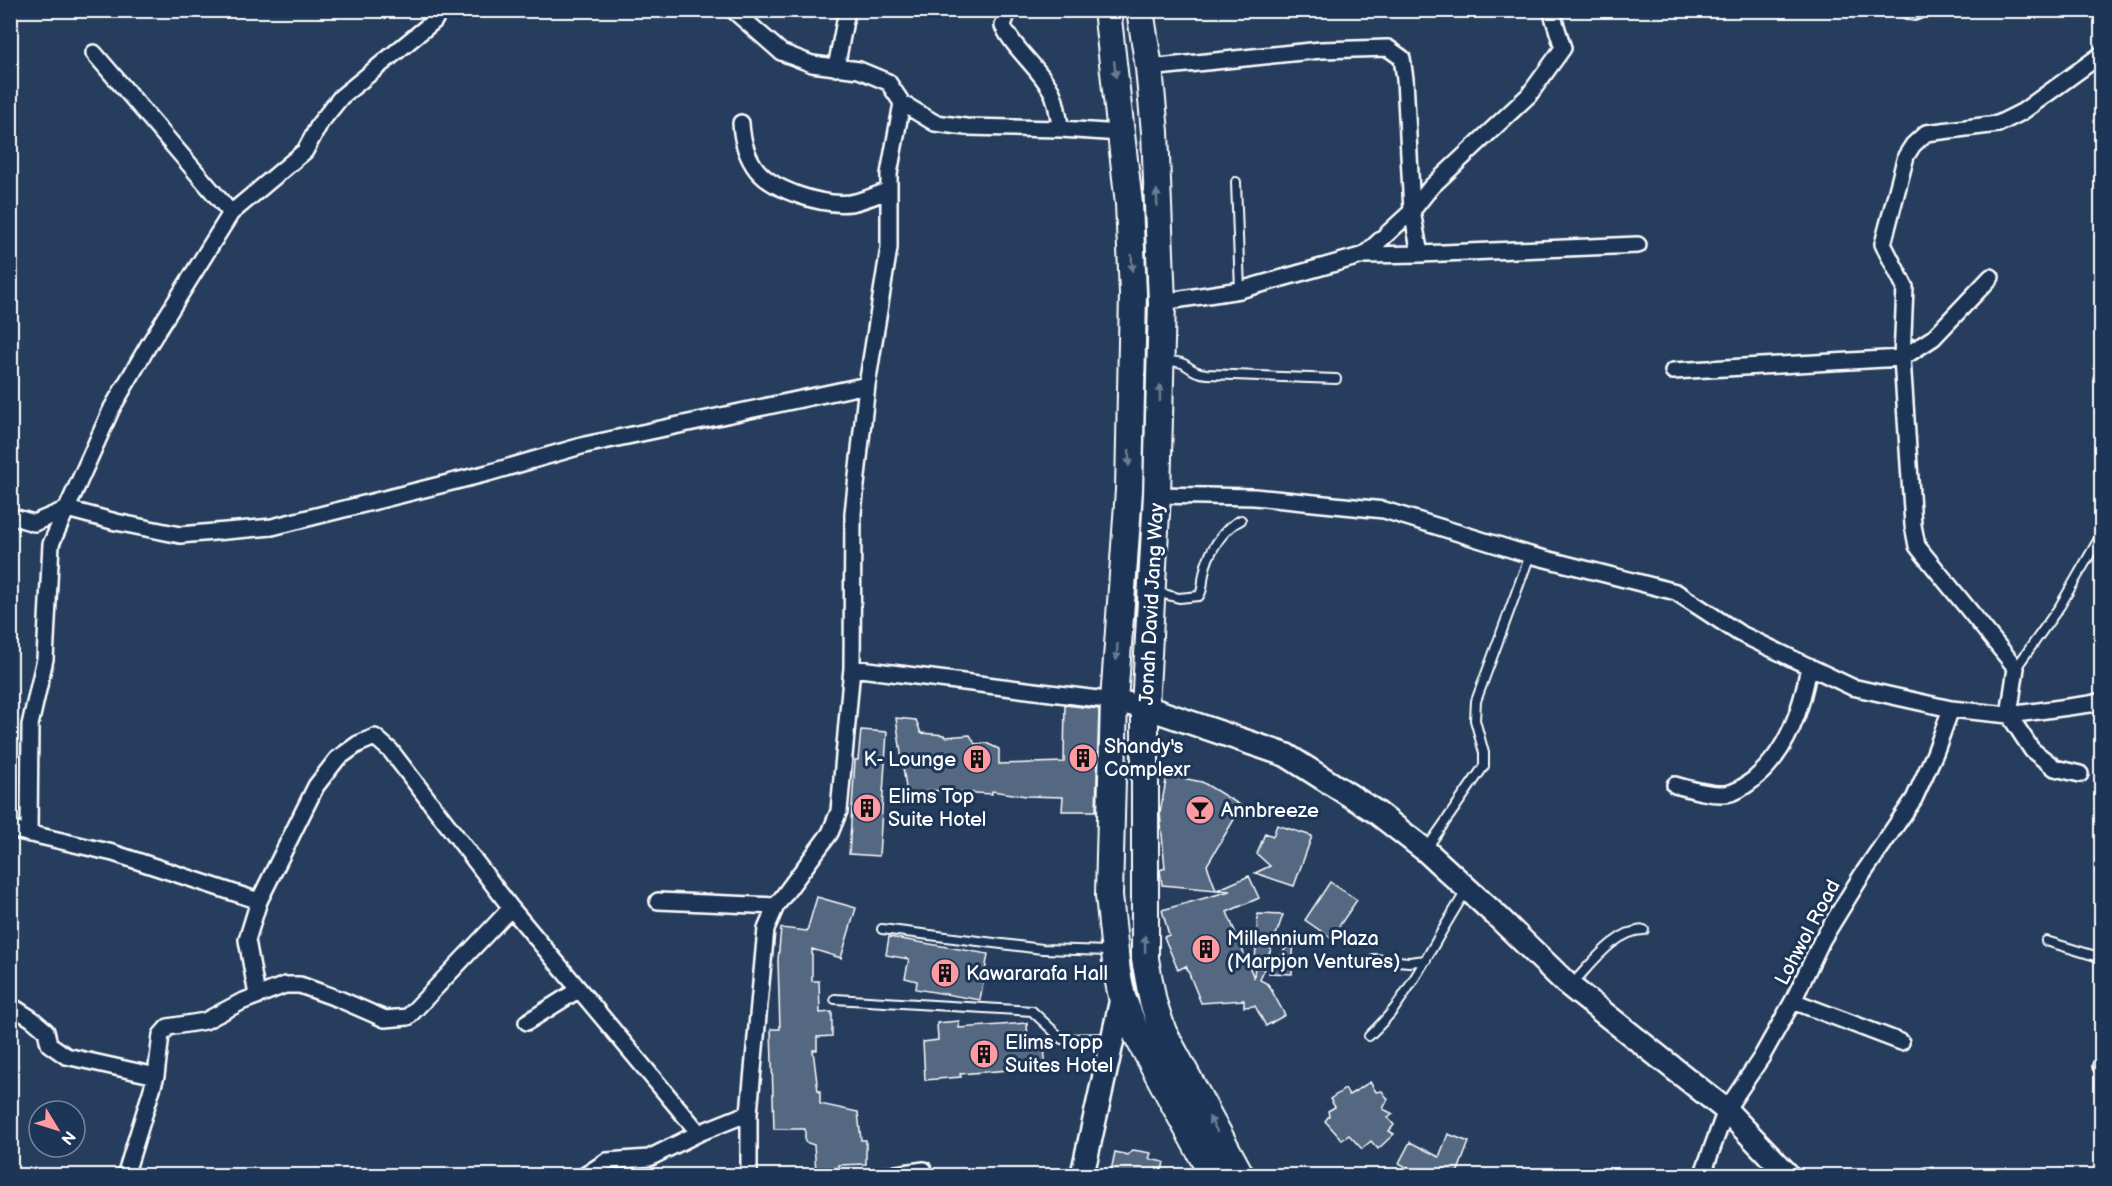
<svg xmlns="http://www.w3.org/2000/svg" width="2112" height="1186" font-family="'Balsamiq Sans',sans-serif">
  <rect width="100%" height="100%" fill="#263d5e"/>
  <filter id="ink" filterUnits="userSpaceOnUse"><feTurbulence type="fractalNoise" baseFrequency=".0167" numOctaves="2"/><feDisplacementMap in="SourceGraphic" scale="12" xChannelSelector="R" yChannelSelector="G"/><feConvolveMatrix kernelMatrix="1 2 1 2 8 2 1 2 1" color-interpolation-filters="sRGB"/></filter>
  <g filter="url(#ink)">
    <path fill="#556781" stroke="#fff" stroke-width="1.5" d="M1065,705L1099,709L1096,811H1062L1063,797L1026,796L992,791V794L927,790L928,799L908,802L896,718L916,720L921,733L945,735V737L970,735L975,744L986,743L999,749V764L1064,762Z
      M861,730L887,732L879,856L849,854L855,760H858Z
      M1167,775L1202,782L1242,806L1207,865L1216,890L1162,885L1160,870L1165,868L1160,813Z
      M1277,825L1312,836L1294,886L1255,873L1270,866L1257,854L1265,833L1273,836Z
      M1249,876L1259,898L1227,912L1254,978L1258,914L1283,915L1260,980L1268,984L1285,1015L1266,1026L1255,1006L1244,1007V1000L1201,1003L1186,966L1178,970L1164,937L1169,935L1162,910L1230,891L1217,890Z
      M1330,882L1357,900L1331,938L1305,920Z
      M817,897L856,908L841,958L812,949V981H819L820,1013L832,1012V1036L817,1037V1050H813L818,1091H820V1104L858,1112L861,1140H866V1164L839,1165V1168L816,1171L814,1145L805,1142V1129H774L771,1029H780L778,960L781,928L807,931Z
      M1294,936L1292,974L1269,973Z
      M889,937L988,954L980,1000L916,989L917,981L905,978L909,959L886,955Z
      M959,1021V1028L1027,1023L1028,1041L1043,1039L1046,1067L960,1074L961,1077L925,1080L923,1042L938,1040L937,1023Z
      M1370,1082L1376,1092L1382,1091L1388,1099L1383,1109L1393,1114L1388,1118L1394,1125L1389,1131L1394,1134L1378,1149L1371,1141L1362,1149L1349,1135L1342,1140L1325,1121L1329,1116L1328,1111L1335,1107L1330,1099L1345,1089L1349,1095Z
      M1448,1134L1469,1142L1456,1176H1422L1399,1163L1410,1142L1439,1157Z
      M1133,1150L1151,1153L1149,1159L1164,1162L1161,1176H1110L1115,1152L1128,1155Z"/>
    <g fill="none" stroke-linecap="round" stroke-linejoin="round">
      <g stroke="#fff" stroke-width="12">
        <path id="lane" d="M1236,182L1240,290
          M1164,361C1171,361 1178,361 1184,364C1193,370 1196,373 1207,374L1336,379
          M1156,592L1179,598L1199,596C1204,589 1202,582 1204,574C1207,554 1223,528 1241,520
          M2016,668L2060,606L2100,537
          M1427,848L1484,766V753L1475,720L1476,701L1530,555
          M882,929L1042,949L1110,951
          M2046,941L2102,958
          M1374,959L1409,962L1426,960
          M1571,985C1591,965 1615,930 1644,930
          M835,999L1032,1011L1062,1039L1110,1038
          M1369,1036C1378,1027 1387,1018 1394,1009C1422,971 1441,929 1467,890"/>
      </g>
      <g stroke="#fff" stroke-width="20">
        <path id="street" d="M733,10L781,52L812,64L859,70L888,82L902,103L935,123L966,127L1061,129L1120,133
          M1008,10L1003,26C1015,51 1039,67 1052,92C1057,102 1058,117 1061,129
          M1907,10L1914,12L1919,10
          M94,53L231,213
          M836,68L847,10
          M1149,68L1321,50L1388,48L1402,58L1405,79L1412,211L1420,254
          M741,123C742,140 746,156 757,170C774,191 823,206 850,203C863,201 877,195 889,190
          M1364,255L1412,211L1431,187L1529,95L1563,48L1551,10
          M1162,302L1240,290L1364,255L1420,254L1638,245
          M1673,371L1902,358L1933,338L1991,277
          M1157,495L1254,497L1384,510L1530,555L1676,592L1739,633L1852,687L1951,709L2009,715L2090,704L2102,701
          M10,516L34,523L67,509L116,522L180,535L272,527L488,473L585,445L867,385
          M852,668L1114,701
          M2080,774L2055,768L2032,750L2009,715L2016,668L1917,546L1913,525L1902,358L1905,287L1883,244L1906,156L1913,145L1926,133L1998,124L2022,112L2102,54
          M1675,785C1690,789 1709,795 1725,794C1736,793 1745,786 1753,780C1788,752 1802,708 1809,666
          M10,829L113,853L259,901L316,786L337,759L358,744L375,737L391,751L511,908L699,1133
          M29,834L30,725L45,659L51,544L112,408L148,346L231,213L305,151L320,123L341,97L434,21L440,10
          M658,901L776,906
          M257,995L247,940L259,901
          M1793,1001L1901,1042
          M10,1005L32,1019L46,1031L49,1044L66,1056L156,1076
          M527,1022L578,990
          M2101,1066H2102
          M125,1176L156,1076L161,1035L168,1027L205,1021L241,1002L285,985H300L339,999L385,1019L408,1017L511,908
          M584,1176L607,1161L649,1158L699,1133L749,1113
          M749,1176V1113L766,929L776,906L830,833L839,811L852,668L853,513L867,385L889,248V174L902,103
          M883,1176L924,1170
          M1702,1176L1726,1110L1761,1058L1793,1001L1822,940L1862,875L1914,799L1935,753L1951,709
          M1927,1176H1929"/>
      </g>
      <g stroke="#fff" stroke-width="27">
        <path id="secondary" d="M1114,701L1145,707L1286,755L1376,812L1425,850L1498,917L1566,983L1726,1110L1789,1176
          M1082,1176L1122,997"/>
      </g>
      <g stroke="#fff" stroke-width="30">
        <path id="primary" d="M1107,10L1129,204L1133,293L1129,490L1114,701L1109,895L1117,972L1122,997L1137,1035L1213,1176
          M1140,10L1149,68L1155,132L1162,302L1157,495L1145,707V959L1153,1002L1163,1032L1241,1176"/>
      </g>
      <use href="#lane" stroke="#1d3557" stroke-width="8"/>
      <use href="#street" stroke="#1d3557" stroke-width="15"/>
      <use href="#secondary" stroke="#1d3557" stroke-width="22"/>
      <use href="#primary" stroke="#1d3557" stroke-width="26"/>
    </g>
    <defs><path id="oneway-solid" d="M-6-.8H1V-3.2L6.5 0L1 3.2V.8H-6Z" transform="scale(1.5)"/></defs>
    <g fill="#6c7c92">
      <use href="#oneway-solid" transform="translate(1115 69) rotate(84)"/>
      <use href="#oneway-solid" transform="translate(1157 198) rotate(-92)"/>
      <use href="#oneway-solid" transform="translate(1132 263) rotate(88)"/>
      <use href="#oneway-solid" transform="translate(1160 393) rotate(-89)"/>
      <use href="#oneway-solid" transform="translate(1129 458) rotate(91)"/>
      <use href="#oneway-solid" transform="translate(1117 652) rotate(94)"/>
      <use href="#oneway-solid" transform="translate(1145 944) rotate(-91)"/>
      <use href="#oneway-solid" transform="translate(1213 1124) rotate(-119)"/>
    </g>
  </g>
  <defs>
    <g id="building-disc" transform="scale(1.5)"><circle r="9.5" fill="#ff9aa2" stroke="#1d3557"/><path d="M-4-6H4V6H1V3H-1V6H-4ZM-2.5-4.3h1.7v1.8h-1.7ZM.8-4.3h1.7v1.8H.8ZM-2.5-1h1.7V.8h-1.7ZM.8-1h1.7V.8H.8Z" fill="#111"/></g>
    <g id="bar-disc" transform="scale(1.5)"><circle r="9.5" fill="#ff9aa2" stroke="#1d3557"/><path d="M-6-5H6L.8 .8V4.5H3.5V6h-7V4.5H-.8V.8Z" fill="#111"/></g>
  </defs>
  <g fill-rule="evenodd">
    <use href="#building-disc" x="1083" y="758"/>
    <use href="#building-disc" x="977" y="759"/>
    <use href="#building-disc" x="867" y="808"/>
    <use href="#bar-disc" x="1200" y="810"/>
    <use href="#building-disc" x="1206" y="949"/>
    <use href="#building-disc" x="945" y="973"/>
    <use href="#building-disc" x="984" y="1054"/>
  </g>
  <g text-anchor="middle" stroke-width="6" stroke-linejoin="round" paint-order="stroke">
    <g font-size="20" fill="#fff" stroke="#1d3557">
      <text transform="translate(1151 604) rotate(-87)" y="7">Jonah David Jang Way</text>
      <text transform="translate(1807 932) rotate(-62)" y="7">Lohwol Road</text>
    </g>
    <g font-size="20" fill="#fff" stroke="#1d3557" text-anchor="start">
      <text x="1104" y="753">Shandy's<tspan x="1104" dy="23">Complexr</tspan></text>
      <text x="956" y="766" text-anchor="end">K- Lounge</text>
      <text x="888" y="803">Elims Top<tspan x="888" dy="23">Suite Hotel</tspan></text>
      <text x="1221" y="817">Annbreeze</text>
      <text x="1227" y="945">Millennium Plaza<tspan x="1227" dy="23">(Marpjon Ventures)</tspan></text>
      <text x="966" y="980">Kawararafa Hall</text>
      <text x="1005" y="1049">Elims Topp<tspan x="1005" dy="23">Suites Hotel</tspan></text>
    </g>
  </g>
  <rect width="2112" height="1186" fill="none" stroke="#1d3557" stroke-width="36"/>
  <rect x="18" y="18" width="2076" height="1150" fill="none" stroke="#fff" stroke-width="2" filter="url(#ink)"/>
  <g transform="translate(57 1129) rotate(128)"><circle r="28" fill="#1d3557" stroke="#77869a" stroke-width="1.5"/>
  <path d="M0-4.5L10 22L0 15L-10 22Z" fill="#ff9aa2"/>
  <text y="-9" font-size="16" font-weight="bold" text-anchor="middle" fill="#ffffff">N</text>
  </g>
</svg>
